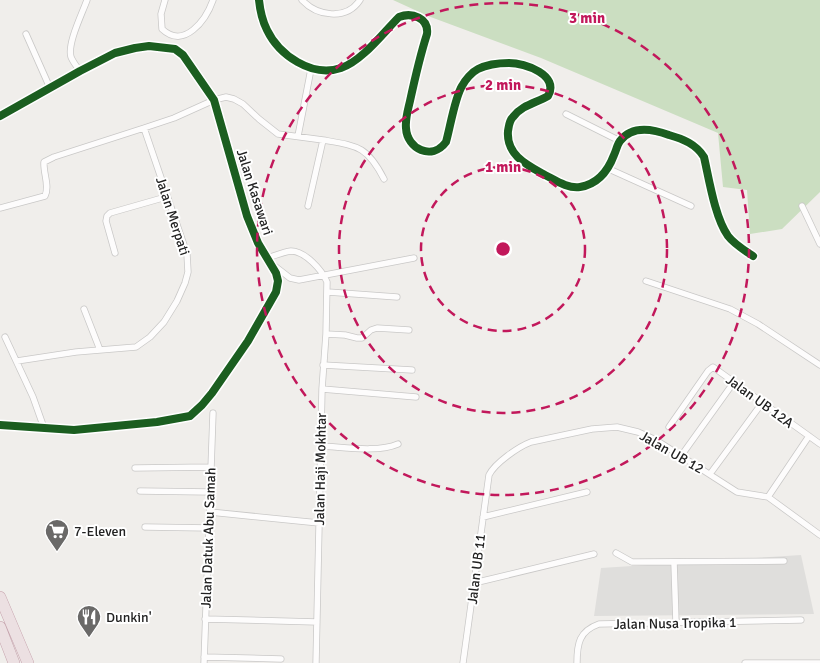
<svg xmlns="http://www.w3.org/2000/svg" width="820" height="663" font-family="Signika,sans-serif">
  <rect width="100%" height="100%" fill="#f0eeeb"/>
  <path fill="#dfdedc" d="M801,555L814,614L594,616L601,568Z"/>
  <path fill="#cbdec1" d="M393,0H820V192L782,229L750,234L747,190L723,187L718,133L541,58L428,16Z"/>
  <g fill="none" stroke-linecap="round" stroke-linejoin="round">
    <g stroke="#c9c8c7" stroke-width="7">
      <path id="street" d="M165,0L161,14L162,29C184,50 206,20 213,0
        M259,0C260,10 262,20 267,30C279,55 312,78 341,68C362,61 383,33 399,17C412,12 429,18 427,34C420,56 415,78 410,101C408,110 405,119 406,128C407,149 432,161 446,142C450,128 455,97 462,86C465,80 472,72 478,69C486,65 499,63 509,63C525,63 560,75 548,96C536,103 522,105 513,117C509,121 509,126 508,131C506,155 527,165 545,175C555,180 568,189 580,187C598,184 608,171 614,155C616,151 617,145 620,141C632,125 653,129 669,135C683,139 696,144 704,157C709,179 715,218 728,236C734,244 744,250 753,256
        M302,0C317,16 346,21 360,0
        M26,34L50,88
        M80,71C77,67 73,62 71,57C67,44 82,14 87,0
        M566,114L620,141
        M0,116L80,71L115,53L135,48L149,46L175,49L183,55L214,100L247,216L258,243L276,273L278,281L276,292L248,341L212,393L202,405L190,416L157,422L74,430L0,425
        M298,136L311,69
        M323,140C358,146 367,146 384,179
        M609,169L691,206
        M802,206L820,244
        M0,208L45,196C50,186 43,173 44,162L54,157L144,128L174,118L214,100L226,97L234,99L243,104L259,119L278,134L323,140L308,206
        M115,253L106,221L107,216L110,213L166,197
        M267,258C274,256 283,252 291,251C305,251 322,270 327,282L326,334L322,389L316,663
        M272,264L290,278L299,280L414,258
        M646,281L730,309L758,324L820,365
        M328,292L397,297
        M84,309L100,350
        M326,334L345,335L357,338H362L371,330L377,328L409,330
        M5,337L33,397L44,428
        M17,361L76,352L136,347L150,337L164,322L177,301L185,283L188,272L187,254L144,128
        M323,365L412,370
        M322,389L416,397
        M669,427L708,371L713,367L820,444
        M321,446C344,447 377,453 398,444
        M681,456L734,382
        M135,468L211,467
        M710,474L762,403
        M140,491L210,492
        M768,497L809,436
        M210,512L319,523
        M483,517L587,492
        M145,527L209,528
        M616,553L632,562L784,561
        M674,562L676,623
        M474,583L594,554
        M205,619L317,622
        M204,657L281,659
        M204,663L213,413
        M463,663L489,475C495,463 518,447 531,442L592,429L617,427L638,432L656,440L737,492L768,497L820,535
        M577,663C577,644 579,631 599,624L801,620
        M745,663H820"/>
    </g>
    <g stroke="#c5a2ac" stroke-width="12">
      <path id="highway" d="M0,597L28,663
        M0,627L14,663"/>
    </g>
    <use href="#street" stroke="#fdfcfc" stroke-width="5.5"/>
    <use href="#highway" stroke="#ece0e2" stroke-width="11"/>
    <g stroke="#fff" stroke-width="11">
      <path id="cycleway" d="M259,0C260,10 262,20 267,30C279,55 312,78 341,68C362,61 383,33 399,17C412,12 429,18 427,34C420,56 415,78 410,101C408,110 405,119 406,128C407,149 432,161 446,142C450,128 455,97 462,86C465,80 472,72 478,69C486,65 499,63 509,63C525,63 560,75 548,96C536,103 522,105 513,117C509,121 509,126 508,131C506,155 527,165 545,175C555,180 568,189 580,187C598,184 608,171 614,155C616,151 617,145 620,141C632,125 653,129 669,135C683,139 696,144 704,157C709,179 715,218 728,236C734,244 744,250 753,256
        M0,116L80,71L115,53L135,48L149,46L175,49L183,55L214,100L247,216L258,243L276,273L278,281L276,292L248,341L212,393L202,405L190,416L157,422L74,430L0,425"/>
    </g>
    <use href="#cycleway" stroke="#1b5e20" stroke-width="8"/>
  </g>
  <g fill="none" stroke="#c2185b" stroke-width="2.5" stroke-dasharray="9 6">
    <circle cx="503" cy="249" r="82"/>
    <circle cx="503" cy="249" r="164"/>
    <circle cx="503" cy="249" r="246"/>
  </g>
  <defs>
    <g id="supermarket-pin" transform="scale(1.25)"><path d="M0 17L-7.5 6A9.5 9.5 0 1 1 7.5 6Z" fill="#6a6968" stroke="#fff"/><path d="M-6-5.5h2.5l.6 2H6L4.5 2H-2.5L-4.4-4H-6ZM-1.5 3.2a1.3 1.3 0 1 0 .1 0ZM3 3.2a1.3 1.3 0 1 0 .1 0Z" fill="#fff"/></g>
    <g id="restaurant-pin" transform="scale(1.25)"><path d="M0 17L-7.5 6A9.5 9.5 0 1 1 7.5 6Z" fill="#6a6968" stroke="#fff"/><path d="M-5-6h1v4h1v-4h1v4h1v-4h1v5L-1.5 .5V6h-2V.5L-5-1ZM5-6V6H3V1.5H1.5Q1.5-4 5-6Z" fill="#fff"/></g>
  </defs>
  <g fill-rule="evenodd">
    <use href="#supermarket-pin" x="57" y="531"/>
    <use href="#restaurant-pin" x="89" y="617"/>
  </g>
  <g text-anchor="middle" stroke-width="4" stroke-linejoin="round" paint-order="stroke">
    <g font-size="14" fill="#222" stroke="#fff">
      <text transform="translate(255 192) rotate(72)" y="5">Jalan Kasawari</text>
      <text transform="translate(173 216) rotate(72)" y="5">Jalan Merpati</text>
      <text transform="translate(760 401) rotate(36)" y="5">Jalan UB 12A</text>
      <text transform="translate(672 452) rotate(30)" y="5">Jalan UB 12</text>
      <text transform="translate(320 469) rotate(-89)" y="5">Jalan Haji Mokhtar</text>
      <text transform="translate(208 538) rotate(-88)" y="5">Jalan Datuk Abu Samah</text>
      <text transform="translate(476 569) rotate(-83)" y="5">Jalan UB 11</text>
      <text transform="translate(675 623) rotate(-1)" y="5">Jalan Nusa Tropika 1</text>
    </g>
    <g font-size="14" fill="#222" stroke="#fff" text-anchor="start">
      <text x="74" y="536">7-Eleven</text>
      <text x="106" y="622">Dunkin'</text>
    </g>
  </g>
  <circle cx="503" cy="249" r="8" fill="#c2185b" stroke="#fff" stroke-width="2.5"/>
  <g font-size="15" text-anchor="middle" font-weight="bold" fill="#c2185b" stroke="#fff" stroke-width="4" stroke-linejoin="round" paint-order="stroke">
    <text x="587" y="23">3 min</text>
    <text x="503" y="90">2 min</text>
    <text x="503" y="172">1 min</text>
  </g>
</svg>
